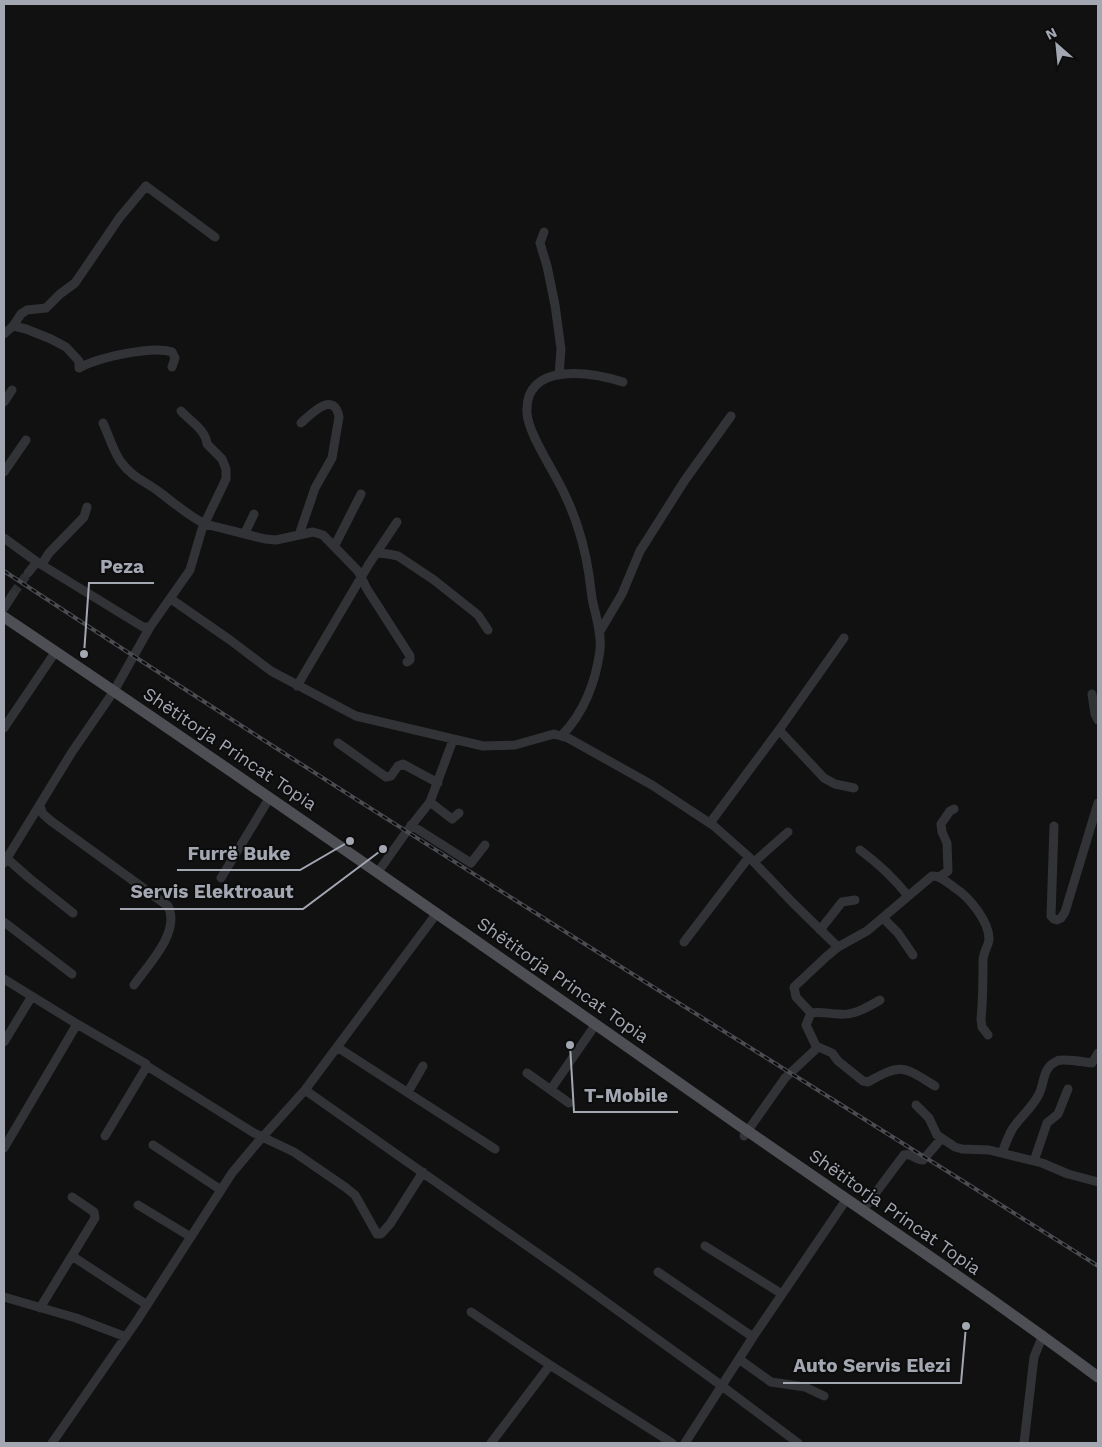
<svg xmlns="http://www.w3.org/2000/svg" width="1102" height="1447" font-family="'Work Sans',sans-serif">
  <rect width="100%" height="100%" fill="#111112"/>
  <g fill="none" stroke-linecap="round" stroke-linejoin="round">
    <path stroke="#2e2f32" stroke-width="9" stroke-dasharray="9 4.5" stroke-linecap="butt" d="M13,594L28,573"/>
    <path stroke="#323336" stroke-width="9" d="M544,232L540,243L547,266L555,305L561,349L559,375
      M13,326L26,329L51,339L66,347L79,361V368C97,358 152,345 172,352L175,358L172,367
      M4,334L13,326L21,314L27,310L46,308L60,294L75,283L120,217L146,186L215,237
      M4,402L12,390
      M103,423C109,436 113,451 121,462C131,476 144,481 158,491C173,502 187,515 205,524L265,539L276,540L313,532L323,535L358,571L367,589L410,656V660L407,662
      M4,472L26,440
      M245,533L254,514
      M299,535L315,488L332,458L339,417C334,390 311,414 301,423
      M4,538L37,562L143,627H150
      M335,545L361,494
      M378,553L388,554L398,556L434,580L478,615L488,630
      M42,564L49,553L84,517L87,507
      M28,573L37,562
      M171,599L230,640L271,671L356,716L483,746L515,745L554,734L568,738L652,785L714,826L749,857L792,902L838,947
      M4,608L13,594
      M599,633L622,594L640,551L685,480L731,416
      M297,686L369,564L397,522
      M1092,694L1095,714L1098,720
      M4,728L56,651
      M779,730L824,778L835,784L854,788
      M562,735C584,713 596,681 600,650C602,633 595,614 592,598C591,590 590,583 589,575C585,548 577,520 565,495C556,474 528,434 527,413C524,361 591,372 623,382
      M338,743L386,777L391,776L398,766L403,764L438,783
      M430,802L452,819L459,813
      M40,806L43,814L51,821L168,906C181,932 148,965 134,985
      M710,823L779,730L844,638
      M411,825L471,863L485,845
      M1054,826L1051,916L1054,919L1057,920L1061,918L1065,912L1098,803
      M860,850C879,864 894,878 908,896
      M4,856L29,878L73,913
      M754,862L788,832
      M4,863L72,752L114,691L150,627L190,570L202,529L226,479V469L222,459L207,444C206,430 190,421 181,411
      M378,872L407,831L430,802L453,740
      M939,877L948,871L947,843L942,832L941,824L950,811L954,809
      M221,878L267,802
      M883,918L898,933L913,955
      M4,922L72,974
      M820,930L842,902L855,900
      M684,942L749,857
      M4,979L77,1024L146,1064L147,1066L105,1136
      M811,1013C821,1011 829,1014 839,1014C853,1016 868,1007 880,1000
      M4,1042L32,996
      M816,1046L832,1053L838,1061L863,1081L868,1082C902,1063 903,1066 935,1086
      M337,1047L495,1149
      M147,1066L254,1133L294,1152L345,1187L355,1195L377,1234H381L390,1224L423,1172
      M527,1073L569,1103
      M551,1089L596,1024
      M305,1090L570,1276L718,1383L798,1443
      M408,1092L423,1066
      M916,1105L929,1118L937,1135L955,1147L962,1149L989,1150L1042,1163L1068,1174L1098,1182
      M744,1136L785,1078L815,1050L816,1046L806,1025L811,1013L796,997L794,987L826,957L838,947L867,931L932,876C940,875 948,883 955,888C969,897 989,921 989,939C989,945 983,952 983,961C983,980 983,1000 981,1019L982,1027L988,1035
      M153,1145L221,1190
      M4,1148L77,1024
      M1002,1153C1005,1145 1008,1136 1013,1128C1021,1116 1033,1107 1039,1094C1045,1082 1042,1068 1057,1061C1063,1058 1083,1062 1092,1063L1098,1053
      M1034,1161L1047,1123L1058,1114L1068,1089
      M138,1205L191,1237
      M862,1211L904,1155C911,1152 916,1161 923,1160L941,1139
      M705,1246L782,1294
      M72,1256L147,1305
      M658,1272L753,1337
      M4,1297L76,1318L126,1337
      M40,1308L95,1218L94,1212L72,1197
      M471,1312L550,1365L672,1443
      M739,1359L771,1382L805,1387L824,1396
      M52,1443L136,1322L232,1173L258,1142L305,1090L437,913
      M491,1443L550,1365
      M685,1443L753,1337L846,1200
      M1024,1443L1034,1357L1043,1335"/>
    <path stroke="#4e4f55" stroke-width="11" d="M4,617C250,782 493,952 736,1123C857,1207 980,1289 1098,1377"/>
    <g stroke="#4b4c51" stroke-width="4">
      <path id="rail" d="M4,571C364,809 733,1036 1098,1266"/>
    </g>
    <use href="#rail" stroke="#0c0c0d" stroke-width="2" stroke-dasharray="5.5" stroke-linecap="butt"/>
  </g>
  <g text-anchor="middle" stroke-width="4" stroke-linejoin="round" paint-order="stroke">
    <g font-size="18" fill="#a3a7b1" stroke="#0c0c0d">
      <text transform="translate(230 749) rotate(34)" y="6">Shëtitorja Princat Topia</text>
      <text transform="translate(563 980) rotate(35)" y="6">Shëtitorja Princat Topia</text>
      <text transform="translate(895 1212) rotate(35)" y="6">Shëtitorja Princat Topia</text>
    </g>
  </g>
  <path fill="none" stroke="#a3a7b1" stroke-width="2" d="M84 654L89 583H154M350 841L300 870H177M383 849L303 909H120M570 1045L574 1112H678M966 1326L961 1383H783"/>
  <g fill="#a3a7b1" stroke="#0c0c0d" stroke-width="2">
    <circle cx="84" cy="654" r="5"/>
    <circle cx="350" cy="841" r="5"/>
    <circle cx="383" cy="849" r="5"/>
    <circle cx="570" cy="1045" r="5"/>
    <circle cx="966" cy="1326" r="5"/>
  </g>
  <g font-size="19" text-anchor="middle" font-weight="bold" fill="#a3a7b1" stroke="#0c0c0d" stroke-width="4" stroke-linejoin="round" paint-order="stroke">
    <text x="122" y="573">Peza</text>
    <text x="239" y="860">Furrë Buke</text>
    <text x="212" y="898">Servis Elektroaut</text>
    <text x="626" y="1102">T-Mobile</text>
    <text x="872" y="1372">Auto Servis Elezi</text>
  </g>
  <rect width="1102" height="1447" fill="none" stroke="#a3a7b1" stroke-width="10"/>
  <g transform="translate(1057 45) rotate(333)" stroke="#0c0c0d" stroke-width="4" paint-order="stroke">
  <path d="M0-4L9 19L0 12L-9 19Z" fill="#a3a7b1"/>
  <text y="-8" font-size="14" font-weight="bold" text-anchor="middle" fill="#a3a7b1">N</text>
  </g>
</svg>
